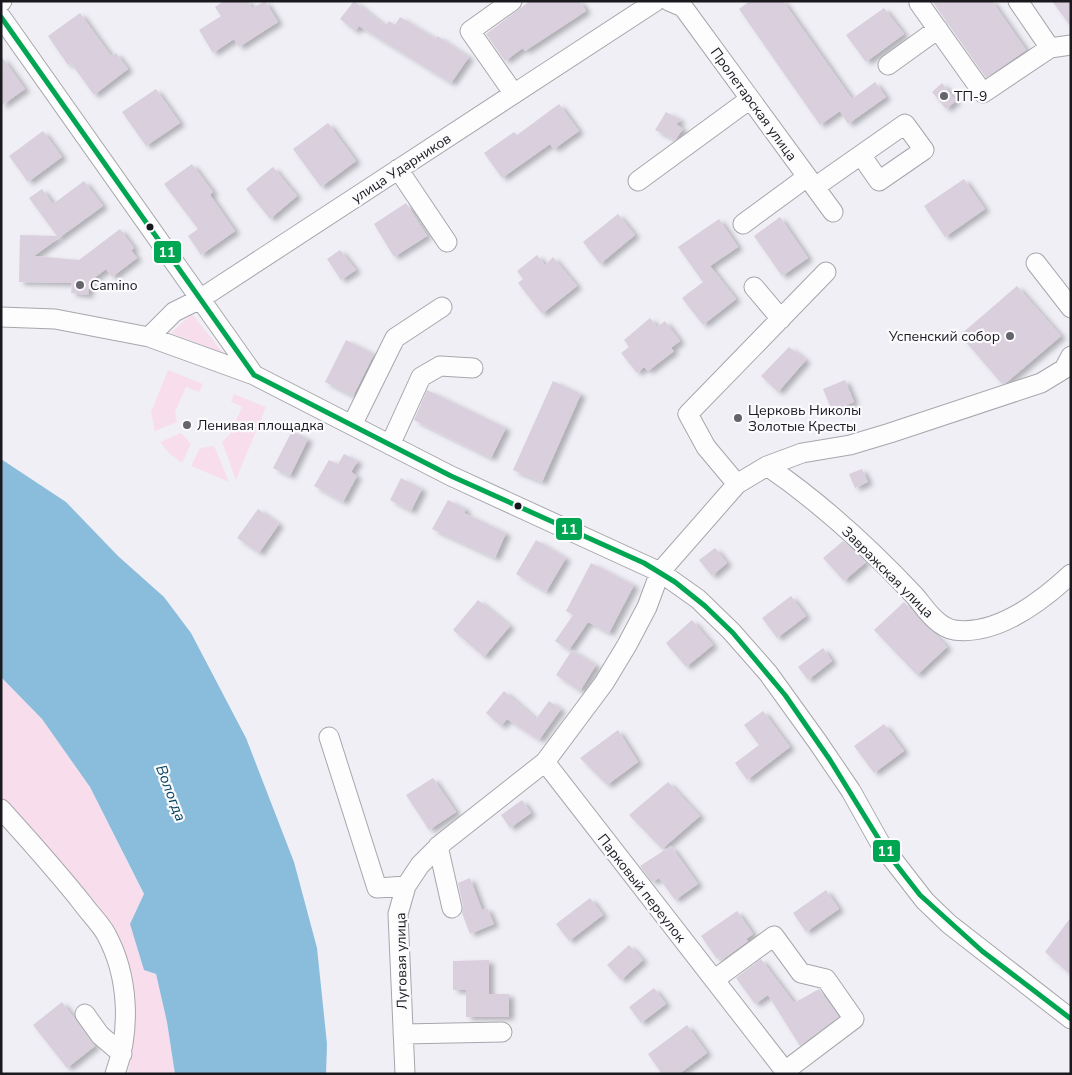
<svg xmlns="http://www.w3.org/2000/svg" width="1072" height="1075" font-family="'Nunito Sans',sans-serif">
  <defs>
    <filter id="shadow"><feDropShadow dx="5" dy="3" stdDeviation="2.5" flood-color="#0004"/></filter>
  </defs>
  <rect width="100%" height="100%" fill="#f0eff6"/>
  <path fill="#f8deec" d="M192,314L223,353L171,333Z
    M168,370L203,384L199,392L186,387L175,412L177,422L155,431L151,412Z
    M234,394L266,407L236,480L222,442L230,434L242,407L231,402Z
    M181,433L191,444L182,463L170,454L160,442Z
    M214,446L229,482L191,466L200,448Z
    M1,677L42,719L90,787L144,895L130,925L156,974L167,1022L175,1073L128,1074L133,1036L132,1005L65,871L1,798Z"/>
  <path fill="#8abddc" d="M1,459L66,502L118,556L164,597L191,633L246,738L294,862L317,948L327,1044L326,1074H175L167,1022L156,974L144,970L130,924L144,894L90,787L42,719L1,677Z"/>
  <path fill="#d9cfdd" filter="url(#shadow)" d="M224,1H248L252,8L265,1L278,22L239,47L234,39L213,53L199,30L221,16L215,7Z
    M354,1L385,26L389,21L395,25L400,17L436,39L437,36L469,57L451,83L359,26L355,31L340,19Z
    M530,1H580L586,11L525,51L523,48L505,61L486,34Z
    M750,1H783L852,99L875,82L886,97L848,124L840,111L820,125L739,9Z
    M932,1H992L1026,50L986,78Z
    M1052,1H1071V27Z
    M884,8L904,34L866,62L846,35Z
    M80,13L111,56L116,53L128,69L94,95L71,63L68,65L48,36Z
    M1,56L25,89L1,106Z
    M942,83L956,101L946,109L932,92Z
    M156,89L180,123L146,146L122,112Z
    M559,104L579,131L554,149L550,144L502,178L484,153L514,132L517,135Z
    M666,112L681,120L676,124L683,129L675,140L655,130Z
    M328,123L356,161L321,187L293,149Z
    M43,131L62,157L28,182L9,156Z
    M192,164L213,192L210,195L235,231L201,255L188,236L198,229L164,184Z
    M273,167L297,196L270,219L246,189Z
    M964,179L985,209L945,237L924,206Z
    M84,181L103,206L34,256L79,260L120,229L134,248L131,250L137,258L112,277L106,269L90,281L88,295L71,293L72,283L19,282L20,235L57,236L29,198L42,189L53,204Z
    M406,203L427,236L394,257L374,224Z
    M618,214L635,235L600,264L583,242Z
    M780,217L808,258L782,276L754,236Z
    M719,219L738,247L710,266L736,299L703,325L682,298L703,282L678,247Z
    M340,250L356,270L341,280L327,259Z
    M537,255L545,265L553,257L577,286L542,314L518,283L523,279L517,271Z
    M1017,286L1061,336L1007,382L1002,384L960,335Z
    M650,318L657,327L665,321L680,341L671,348L674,351L648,371L644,367L637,373L621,353L629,347L624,340Z
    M346,340L374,354L353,396L325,382Z
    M789,347L806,360L778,392L761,376Z
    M845,380L854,402L832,411L823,389Z
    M553,381L581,394L542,482L513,470Z
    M427,390L506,428L491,458L414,420Z
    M292,431L308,439L290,476L273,468Z
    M344,454L358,461L351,472L357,476L343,502L314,486L329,460L338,464Z
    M862,469L868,482L855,488L849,474Z
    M401,478L422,489L411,511L390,500Z
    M448,500L466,509L464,513L506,533L495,558L432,529Z
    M258,509L279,524L259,553L237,538Z
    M536,540L566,558L546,592L516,574Z
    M843,541L866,562L844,581L823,558Z
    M715,548L727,563L712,576L699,560Z
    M591,563L634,585L609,633L588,622L569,650L555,641L573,615L566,611Z
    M791,596L806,616L777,638L762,618Z
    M478,600L510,626L484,657L453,630Z
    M904,602L947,647L917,675L874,630Z
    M692,620L713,645L686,667L666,643Z
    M823,648L832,661L808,680L798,667Z
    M572,650L596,665L580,691L556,675Z
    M504,691L536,719L549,701L561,709L539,740L507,719L501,726L486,713Z
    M763,711L790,747L747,780L735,763L759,745L744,725Z
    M884,724L904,751L874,773L854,746Z
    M618,730L638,762L607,785L580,758Z
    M433,778L456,812L429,830L406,795Z
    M668,782L700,816L662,849L629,815Z
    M522,800L531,813L510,828L501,815Z
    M671,846L698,884L675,900L659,878L652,882L640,866Z
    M470,878L482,910L487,908L494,924L470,934L462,913L463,906L458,883Z
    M826,890L839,909L806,932L793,913Z
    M590,898L603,915L569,941L556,924Z
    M737,911L753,934L746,939L748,941L722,960L720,957L717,959L701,936Z
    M1071,917V975L1045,952Z
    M629,945L643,960L621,980L607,965Z
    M761,959L794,1003L819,989L839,1017L800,1046L768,995L755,1004L736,978Z
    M489,960V994H509V1017H466V990H453V961Z
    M654,988L666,1004L641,1023L629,1007Z
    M62,1002L95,1046L67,1068L33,1025Z
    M687,1025L707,1053L679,1074H662L648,1054Z"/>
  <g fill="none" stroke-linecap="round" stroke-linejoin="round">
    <g stroke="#a7a6ac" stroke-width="21">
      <path id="minor" d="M512,1L470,31L514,94
        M669,1L683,7L833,212
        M1018,1L1050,48
        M1,2L2,1
        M919,3L983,93L1050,48L1071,45
        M1,17L254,375
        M888,65L938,29
        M398,169L447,242
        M638,181L750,99
        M815,187L905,124L924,150L879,181L861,155
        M743,224L807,177
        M1036,263L1071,308
        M754,287L781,319
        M1,317L55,319L149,337L254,375L451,476L660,572L698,599L731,631L768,673L817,741L851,791L880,843L925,901L949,924L1071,1019
        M149,337L174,312L200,299L656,1
        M352,425L395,338L442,307
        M390,445L421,377L440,366L473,368
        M767,466C821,503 870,548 915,596C925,608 937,627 954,630C997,636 1042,601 1071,574
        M737,484L706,447L688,414L826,272
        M329,737L377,888L406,886
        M1,809C29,840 57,871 83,904C90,914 100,923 106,934C129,976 131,1030 115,1074
        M438,846L452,908
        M714,980L774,936L801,973L826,979L854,1019L785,1071L545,762L604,683L627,645L647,607L660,572L737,484L767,466L802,453L850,445L890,433L1041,383L1064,369L1071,356
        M85,1014L100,1035L122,1054
        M403,1034L502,1032
        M405,1074L398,914L406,886L420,865L441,844L545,762"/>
    </g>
    <use href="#minor" stroke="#fdfdfe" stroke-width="19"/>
    <g stroke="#fbfafd" stroke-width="9">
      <path id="bus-1" d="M1,17L254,375L451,476L644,563L675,582L705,606L733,633L785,695L830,760L888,854L920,895L982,951L1071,1019"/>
    </g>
    <use href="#bus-1" stroke="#00a651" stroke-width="5"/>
  </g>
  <g fill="#65646a" stroke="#fbfafd" stroke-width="2">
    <circle cx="944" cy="96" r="5"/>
    <circle cx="80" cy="285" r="5"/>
    <circle cx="1010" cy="336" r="5"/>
    <circle cx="738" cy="418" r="5"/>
    <circle cx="187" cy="425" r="5"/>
  </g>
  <g fill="#1a191e" stroke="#fbfafd" stroke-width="2">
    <circle cx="150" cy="227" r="4.5"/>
    <circle cx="518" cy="506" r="4.5"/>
  </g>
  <g text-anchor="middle" stroke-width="4.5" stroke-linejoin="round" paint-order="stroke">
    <g font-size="14" fill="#1a191e" stroke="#fbfafd" text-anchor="start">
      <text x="954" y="101">ТП-9</text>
      <text x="90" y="290">Camino</text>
      <text x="1000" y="341" text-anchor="end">Успенский собор</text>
      <text x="748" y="415">Церковь Николы<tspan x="748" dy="16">Золотые Кресты</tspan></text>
      <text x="197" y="430">Ленивая площадка</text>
    </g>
    <g font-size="14" fill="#1a191e" stroke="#fbfafd">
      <text transform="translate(754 104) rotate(54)" y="5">Пролетарская улица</text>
      <text transform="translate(401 168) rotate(-33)" y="5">улица Ударников</text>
      <text transform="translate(888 572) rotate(45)" y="5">Завражская улица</text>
      <text transform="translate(642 888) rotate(52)" y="5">Парковый переулок</text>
      <text transform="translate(401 961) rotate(-91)" y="5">Луговая улица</text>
    </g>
    <g font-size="15" font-style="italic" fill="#04435f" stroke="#fbfafd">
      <text transform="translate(171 793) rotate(69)" y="5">Вологда</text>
    </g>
  </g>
  <g stroke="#fbfafd" stroke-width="2">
    <rect x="153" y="240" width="29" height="24" rx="5" fill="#00a651"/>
    <rect x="555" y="517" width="28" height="24" rx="5" fill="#00a651"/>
    <rect x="872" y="839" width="29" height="24" rx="5" fill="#00a651"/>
  </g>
  <g font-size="14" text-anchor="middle" font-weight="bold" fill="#fff">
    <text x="167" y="257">11</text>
    <text x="569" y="534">11</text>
    <text x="886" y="856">11</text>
  </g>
  <rect width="1072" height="1075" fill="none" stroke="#1a191e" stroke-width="5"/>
</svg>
